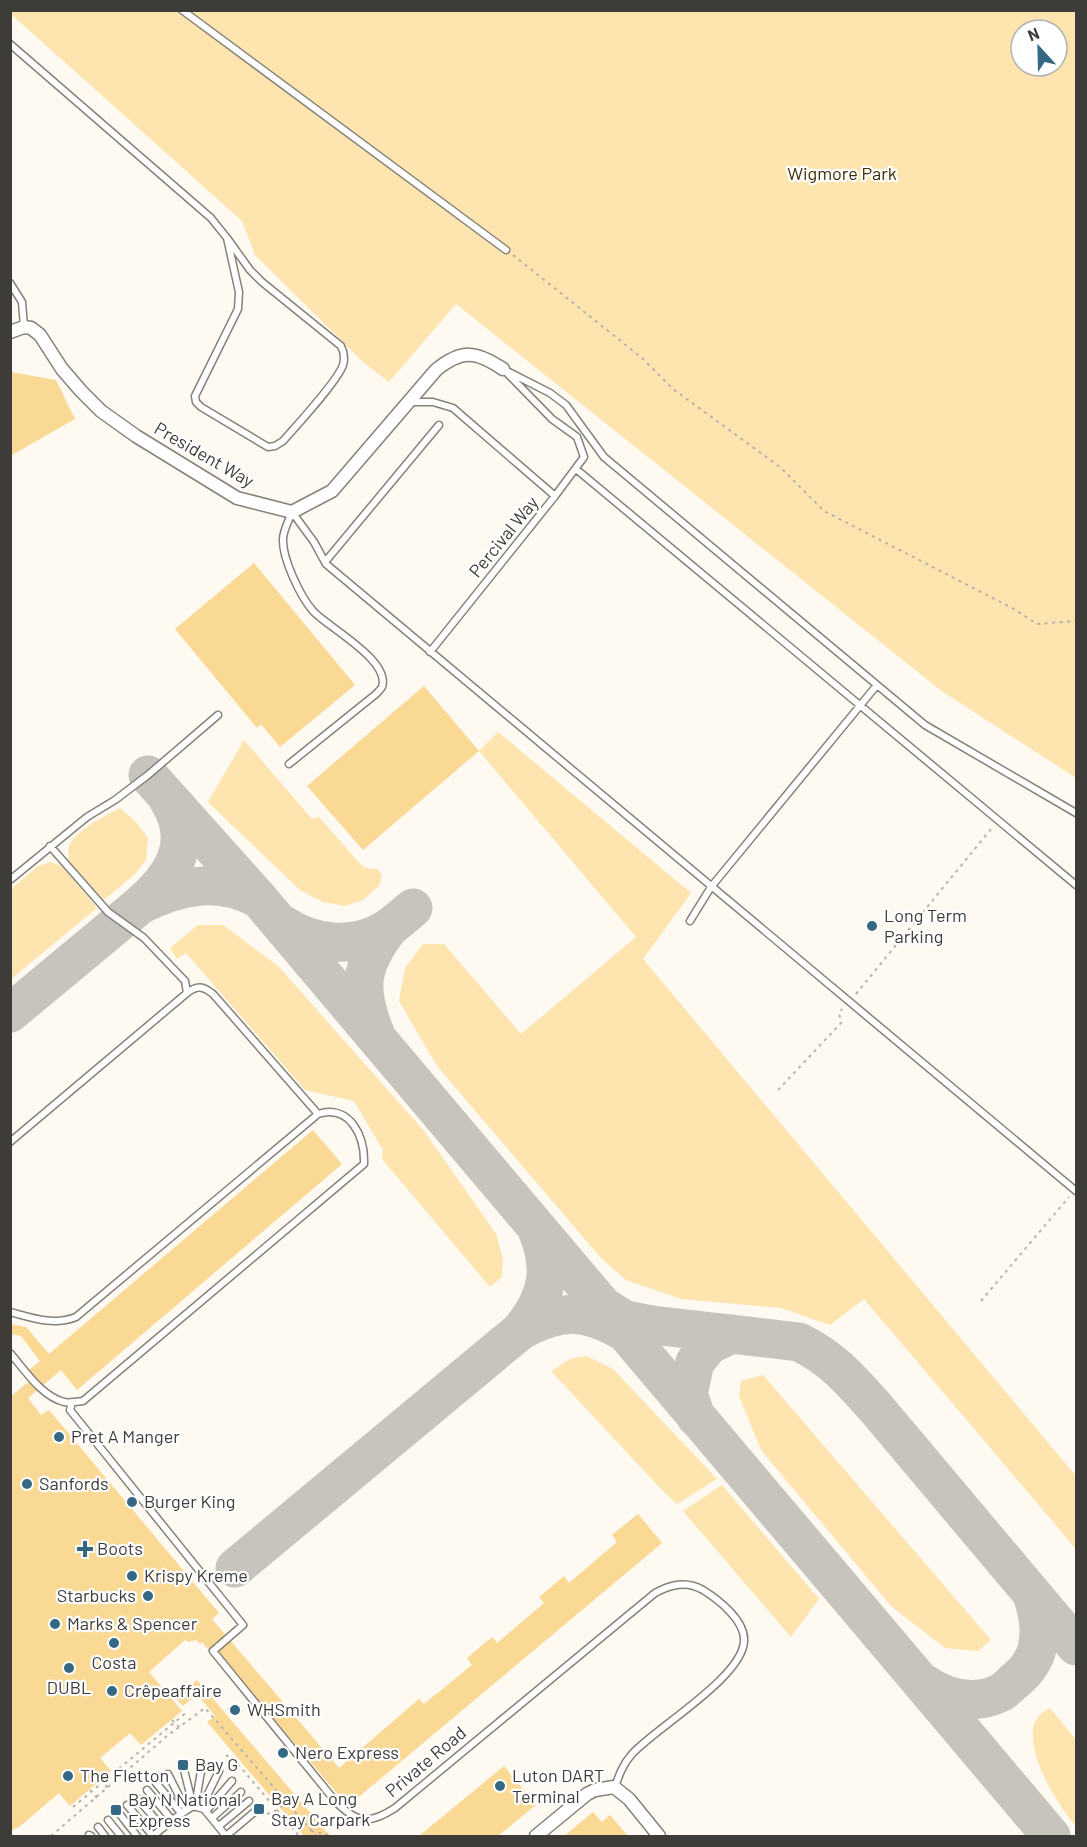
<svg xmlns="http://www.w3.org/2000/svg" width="1087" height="1847" font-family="Barlow,sans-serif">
  <rect width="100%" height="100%" fill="#fefaf1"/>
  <path fill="#fee4af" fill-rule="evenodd" d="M10,11H1076V778L943,692L456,304L389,382L363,362L255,255L242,221L11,14ZM1021,30H1057V66H1021Z
    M498,732L691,893L643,959L1076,1476V1549L864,1299L830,1325L781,1308L681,1299L626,1280L601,1258L437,1066L399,1001L405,968L423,944H444L521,1034L636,937L479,751Z
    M244,740L312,819L319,817L362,866L370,869H378L382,876L379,886L363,900L345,906L323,902L300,890L208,802Z
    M120,808L136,822L148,838L146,860L135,874L104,900C96,891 73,870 70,861C59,835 103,818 120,808Z
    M51,862L63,867L97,908L11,979V889L38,866Z
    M198,925H223L279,967L425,1132L496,1234L503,1258L502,1277L490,1287L382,1159L383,1150L354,1101L305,1090L186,953L177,959L170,948Z
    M587,1356L613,1369L717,1479L677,1504L661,1489L551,1371L572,1358Z
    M763,1375L991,1640L978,1651L945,1648L891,1606L761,1450L739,1396L741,1381Z
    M722,1485L819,1599L791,1637L683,1511Z
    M1050,1708L1076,1740V1826C1058,1806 1026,1754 1034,1725C1036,1717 1043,1712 1050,1708Z"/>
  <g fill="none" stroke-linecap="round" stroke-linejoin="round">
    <path stroke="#c6c4bc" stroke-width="39" d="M148,775L259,899L1051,1836
      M142,903C174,875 194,842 169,801
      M282,924C314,945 354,950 388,928C397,922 405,915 413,908
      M10,1013L140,905C179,885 219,877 259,899
      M375,1033C357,988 360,966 389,928
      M606,1308L625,1320L652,1325L799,1342C832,1358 851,1380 875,1407L1076,1646
      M520,1331C560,1309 585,1309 624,1332
      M696,1417L688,1394L695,1362L709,1345L732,1334
      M235,1568L520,1331C547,1299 554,1269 537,1230
      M922,1682C945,1698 973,1706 1000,1693C1006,1690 1012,1683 1018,1678C1027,1671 1037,1656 1038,1643C1041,1626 1037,1611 1032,1594"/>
  </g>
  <path fill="#fad995" d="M10,372L56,380L75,419L10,456Z
    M254,563L355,685L280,747L261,724L257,728L175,629Z
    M424,686L479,751L363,850L307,786Z
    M313,1130L342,1164L77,1390L61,1370L28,1398L41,1415L49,1410L219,1613L212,1619L339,1768L419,1699L424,1704L472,1665L467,1658L492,1637L497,1643L544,1603L539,1597L564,1576L569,1583L617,1542L612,1535L638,1514L662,1543L348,1806L260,1703L257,1707L202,1642L200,1644L196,1640L188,1642L186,1639L149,1672L182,1711L141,1745L130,1733L100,1758L111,1771L70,1806L59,1793L19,1827L10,1831V1397L33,1378L28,1371L40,1361L21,1336L10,1334V1324L26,1327L49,1354Z
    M197,1680L330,1836H304L207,1722L215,1716L197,1694L183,1706L175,1698Z
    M235,1703L243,1711L235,1717L227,1709Z
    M504,1766L536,1805L498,1836H419Z
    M593,1812L602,1822L610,1815L628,1836H564Z"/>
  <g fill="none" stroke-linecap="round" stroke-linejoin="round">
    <g stroke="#85827a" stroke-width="9">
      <path id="lane" d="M182,10L506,250
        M10,44L211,218L227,238
        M227,238L250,270L262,282L341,346C344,352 345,358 343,365C338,381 296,426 283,441L275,446L268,447L201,407L196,402L195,396L238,309L239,292Z
        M10,283L22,302L24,327
        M503,369L550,393L566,405L604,457L925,725L1076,813
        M410,402H433L453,408L555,496
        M576,469L1076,885
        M292,512L314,542L326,564L1076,1191
        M325,562L439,425
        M430,652L555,496L584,457L577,437L552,419L508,374
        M289,764L376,694C378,692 381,689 382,687C391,660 326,626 313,611C300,596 282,558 283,539C283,531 289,520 292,512
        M10,880L87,817L115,800L148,775L218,715
        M690,921L711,887L877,685
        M187,993C197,985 203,986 213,994L318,1114
        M10,1142L187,993L185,981L144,938L108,912L50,846
        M10,1312C32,1318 54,1326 76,1317L318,1114C350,1104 365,1136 364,1164L83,1401C77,1402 69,1403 64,1402C41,1396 25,1370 10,1353
        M72,1402L70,1410L243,1625L213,1651L336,1802C357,1823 369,1825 395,1808L655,1593C670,1585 686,1580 703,1590C719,1600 746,1621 744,1642C741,1678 657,1727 632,1754C623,1764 619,1775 615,1787
        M183,1766L193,1806
        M168,1774L186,1810
        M156,1783L181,1813
        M147,1790L172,1820
        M137,1798L163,1828
        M127,1805L153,1836
        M195,1807L202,1765
        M201,1808L219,1771
        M206,1811L232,1781
        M118,1812L137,1836
        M212,1818L241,1792
        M108,1820L121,1836
        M219,1826L249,1801
        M98,1827L105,1836
        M89,1835L91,1836
        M153,1836L172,1820L193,1806L204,1809L226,1836L258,1809"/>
    </g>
    <g stroke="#85827a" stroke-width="15">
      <path id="street" d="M10,332L24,327L31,328L40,335L62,369L81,391L101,411L136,436L237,498L292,512L332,491L436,370C462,349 476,351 503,369
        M536,1836L587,1794L595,1790L614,1787L629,1799L659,1836"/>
    </g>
    <path stroke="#b6b3ac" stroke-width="2" stroke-dasharray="3 4.5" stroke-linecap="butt" d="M513,255L642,358L673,389L780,467L824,511L1014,609L1037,624L1076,621
      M856,994L991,829
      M778,1090L841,1023L839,1013L842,1009
      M981,1301L1069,1197
      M172,1720L179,1727
      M226,1755L237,1763L299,1836
      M100,1780L108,1788
      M90,1790L97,1798
      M73,1807L187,1712
      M267,1814L277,1810L287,1801
      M311,1831L332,1836
      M51,1836L167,1736L205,1708L316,1836"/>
    <use href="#lane" stroke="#fff" stroke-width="6"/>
    <use href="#street" stroke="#fff" stroke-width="12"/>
  </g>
  <g fill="#346884" stroke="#fff" stroke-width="2">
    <circle cx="872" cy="926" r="6"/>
    <circle cx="59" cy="1437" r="6"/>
    <circle cx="27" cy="1484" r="6"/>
    <circle cx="132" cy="1502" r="6"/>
    <path d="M82 1540h6v6h6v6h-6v6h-6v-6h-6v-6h6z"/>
    <circle cx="132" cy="1576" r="6"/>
    <circle cx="148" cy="1596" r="6"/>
    <circle cx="55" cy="1624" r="6"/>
    <circle cx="114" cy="1643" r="6"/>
    <circle cx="69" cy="1668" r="6"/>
    <circle cx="112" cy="1691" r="6"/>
    <circle cx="235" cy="1710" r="6"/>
    <circle cx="283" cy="1753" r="6"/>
    <rect x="177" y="1759" width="12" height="12" rx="3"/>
    <circle cx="68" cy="1776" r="6"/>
    <circle cx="500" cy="1786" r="6"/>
    <rect x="253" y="1803" width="12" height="12" rx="3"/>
    <rect x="110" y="1804" width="12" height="12" rx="3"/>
  </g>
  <g text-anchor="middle" stroke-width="4.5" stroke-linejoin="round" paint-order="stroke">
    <g font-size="18" fill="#3d2d05" stroke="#fff">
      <text x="842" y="180">Wigmore Park</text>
    </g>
    <g font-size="18" fill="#3d3c38" stroke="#fff">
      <text transform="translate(204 455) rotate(30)" y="6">President Way</text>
      <text transform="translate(504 537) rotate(-51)" y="6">Percival Way</text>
      <text transform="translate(426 1762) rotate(-40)" y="6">Private Road</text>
    </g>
    <g font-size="18" fill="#3d3c38" stroke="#fff" text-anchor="start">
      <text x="884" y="922">Long Term<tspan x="884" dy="21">Parking</tspan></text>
      <text x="71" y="1443">Pret A Manger</text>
      <text x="39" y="1490">Sanfords</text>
      <text x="144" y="1508">Burger King</text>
      <text x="97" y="1555">Boots</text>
      <text x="144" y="1582">Krispy Kreme</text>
      <text x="136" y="1602" text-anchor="end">Starbucks</text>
      <text x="67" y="1630">Marks &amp; Spencer</text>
      <text x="114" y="1669" text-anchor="middle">Costa</text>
      <text x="69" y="1694" text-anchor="middle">DUBL</text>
      <text x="124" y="1697">Crêpeaffaire</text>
      <text x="247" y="1716">WHSmith</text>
      <text x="295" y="1759">Nero Express</text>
      <text x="195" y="1771">Bay G</text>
      <text x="80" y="1782">The Fletton</text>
      <text x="512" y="1782">Luton DART<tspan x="512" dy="21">Terminal</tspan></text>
      <text x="271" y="1805">Bay A Long<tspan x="271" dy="21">Stay Carpark</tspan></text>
      <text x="128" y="1806">Bay N National<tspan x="128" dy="21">Express</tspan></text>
    </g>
  </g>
  <rect width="1087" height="1847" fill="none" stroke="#3d3c38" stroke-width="24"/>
  <g transform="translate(1039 48) rotate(338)"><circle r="28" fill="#ffffff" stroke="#b1b1af" stroke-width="1.5"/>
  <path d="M0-4.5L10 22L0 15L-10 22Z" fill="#346884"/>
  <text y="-9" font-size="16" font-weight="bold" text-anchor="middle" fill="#3d3c38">N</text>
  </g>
</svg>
